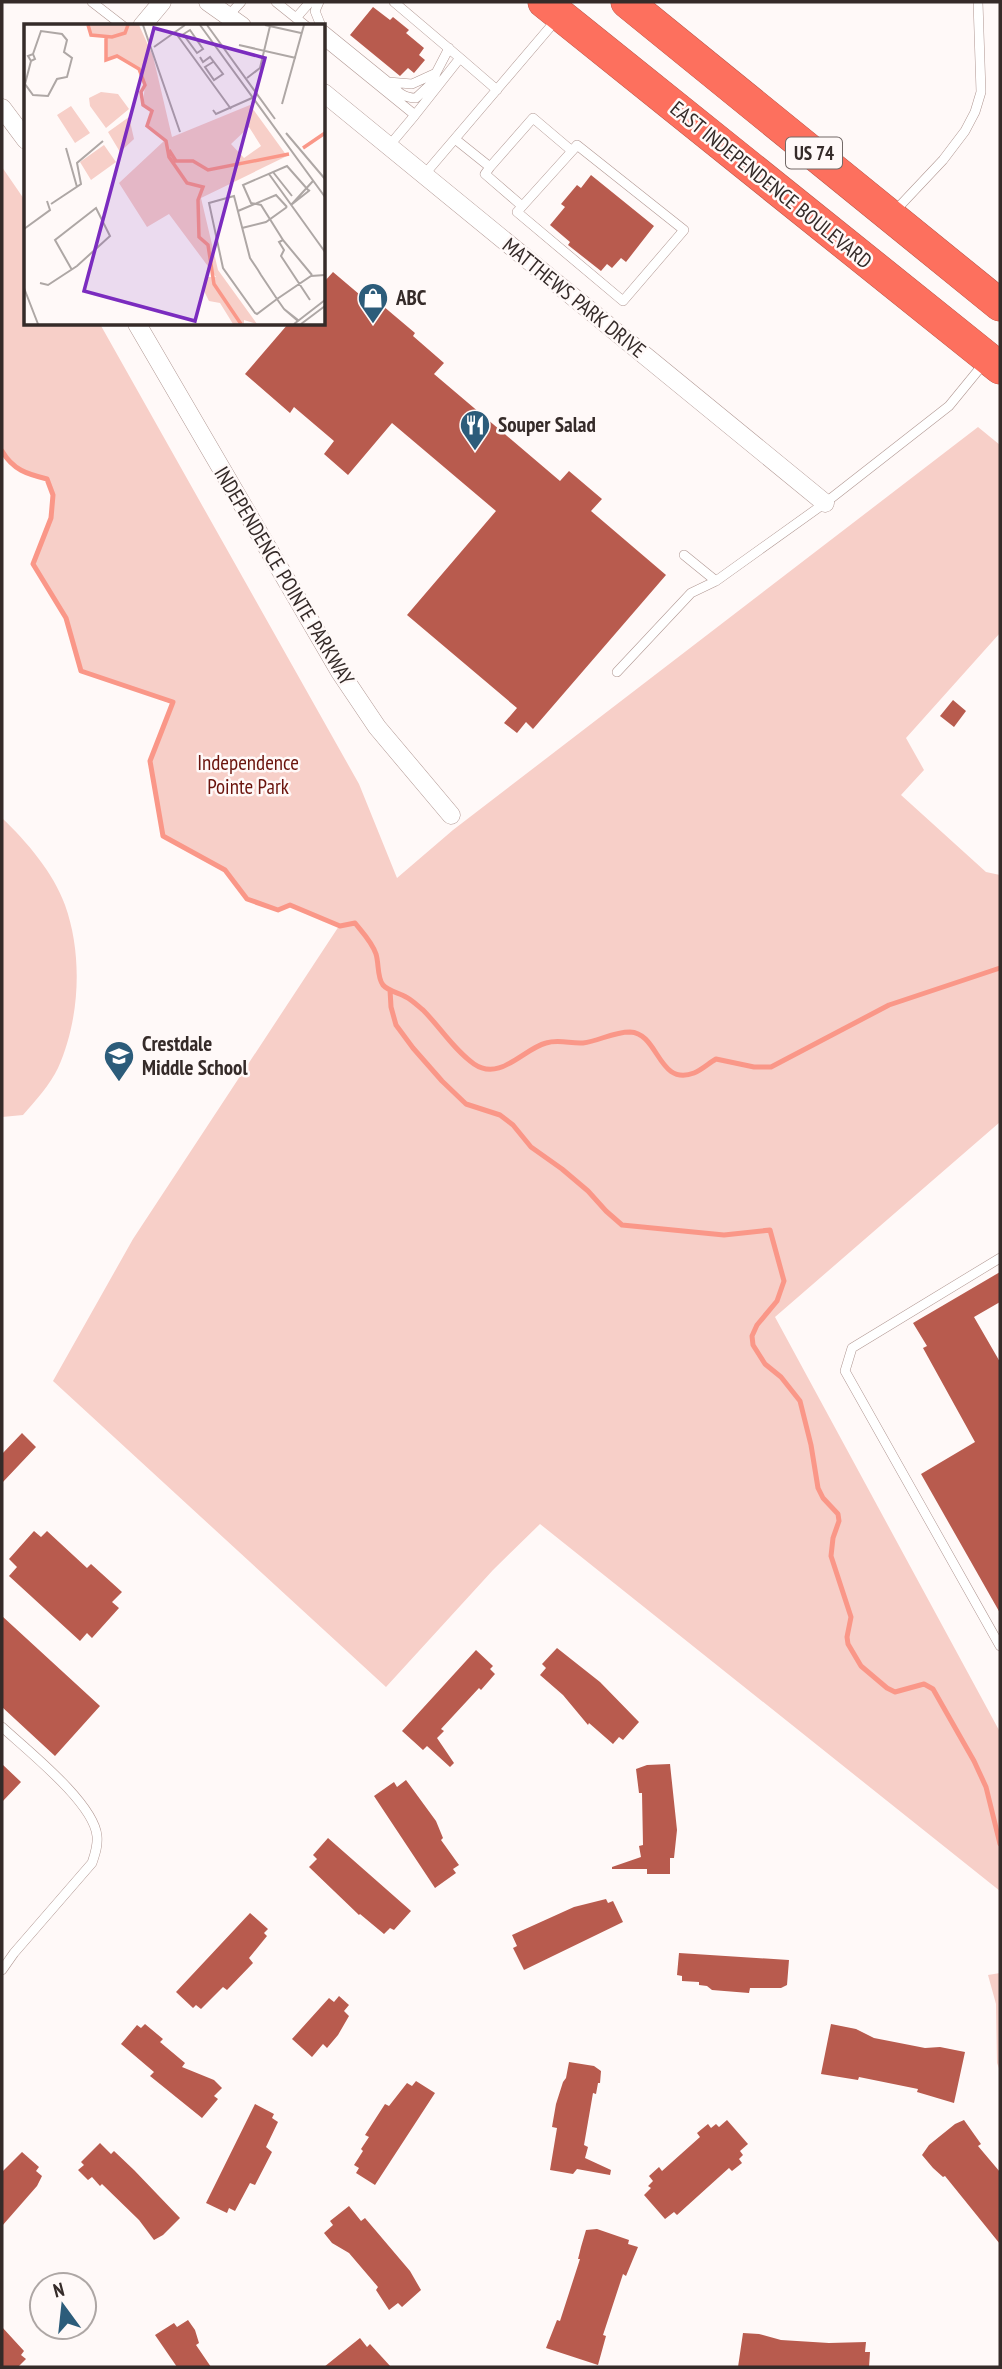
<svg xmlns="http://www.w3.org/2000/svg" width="1002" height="2369" font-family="'PT Sans Narrow',sans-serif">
  <rect width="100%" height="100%" fill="#fff9f8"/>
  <path fill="#f7cfc8" d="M2,167L26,202V324H100L359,784L397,878L453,830L978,427L1000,445V633L906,738L924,770L901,795L986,872L1000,875V1122L775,1317L1000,1732V1891L540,1524L493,1570L386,1687L53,1381L133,1239L339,926L291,905L278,910L247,899L225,870L163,836L150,761L173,702L81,671L66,618L33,564L51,518L53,496L47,479C27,474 13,470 2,451Z
    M2,818C27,842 53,872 65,905C83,955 80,1019 58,1068C50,1085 35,1101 23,1115L2,1117Z
    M1000,1973V2071L997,2063L996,2004L988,1975Z"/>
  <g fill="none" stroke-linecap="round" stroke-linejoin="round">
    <path stroke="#fa9788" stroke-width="5" d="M2,451C13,470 27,474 47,479L53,495L51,518L33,564L66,618L81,671L173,702L150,761L163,836L225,870L247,899L278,910L290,905L340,926L355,923C363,933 372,942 376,954C379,963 377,978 383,985C388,991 399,993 406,997C412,1000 418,1006 423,1010C440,1027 454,1050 474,1064C500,1082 523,1049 546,1043C559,1039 571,1044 583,1043C599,1041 613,1032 630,1032C659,1033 658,1087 694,1073C702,1070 709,1063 716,1059L754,1067H771L889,1005L1000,968
      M390,990L391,1007L396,1025L413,1048L442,1081L466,1104L500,1115L513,1125L531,1147L562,1169L588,1191L606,1211L622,1225L724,1235L770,1230L784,1281L777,1301L757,1325L752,1336L753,1345L765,1364L781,1377L800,1401L811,1445L818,1488L823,1498L838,1514L839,1521L833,1538L831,1556L851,1617L847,1637L848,1644L861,1666L887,1688L895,1692L924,1684L933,1689L974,1761L986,1787L1000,1844"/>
  </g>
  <path fill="#b85b4e" d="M373,7L390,20L393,17L409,30L406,33L424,48L419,55L425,60L414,73L408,68L400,76L350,35Z
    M591,175L654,226L626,262L621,258L612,268L607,264L601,271L568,245L570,242L550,225L565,207L561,204L577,185L581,188Z
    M333,272L366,300L370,295L415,333L413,336L444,363L434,374L560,481L569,471L602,499L591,511L666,575L533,729L526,722L517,733L504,723L517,708L407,615L496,511L392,423L348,475L324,454L334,441L294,407L290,413L245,374L288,324H324V282Z
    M953,700L966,711L954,727L940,716Z
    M1000,1272V1302L974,1317L1000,1362V1613L921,1474L975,1442L923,1348L927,1346L913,1323Z
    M22,1433L36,1447L2,1483V1454Z
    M34,1531L41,1537L47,1531L87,1568L91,1564L122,1592L112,1602L119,1608L92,1638L87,1633L80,1641L9,1576L17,1567L9,1559Z
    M2,1616L100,1706L55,1756L2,1707Z
    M557,1648L600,1682L639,1722L623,1740L619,1737L613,1744L589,1723L588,1725L563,1695L540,1675L546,1668L542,1664Z
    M476,1650L493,1666L490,1669L495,1674L481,1690L479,1688L441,1729L444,1731L437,1738L454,1763L450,1767L427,1746L423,1750L402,1731Z
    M2,1764L21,1782L2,1802Z
    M670,1764L677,1830L674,1858H670V1874H647V1869H612V1867L641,1857L639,1846L643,1845L642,1793H639L636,1769L647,1765Z
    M406,1780L436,1821L443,1838L441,1840L459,1865L453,1869L456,1873L435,1888L374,1796L394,1782L397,1787Z
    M328,1838L411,1911L394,1930L390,1928L384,1934L360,1914L359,1915L309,1867L317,1859L313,1855Z
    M606,1899L608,1903L613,1901L623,1922L524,1970L513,1948L517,1946L512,1935L574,1907Z
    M250,1913L268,1929L264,1933L267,1936L249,1958L253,1963L227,1990L223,1987L201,2009L196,2005L193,2008L176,1992Z
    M679,1953L789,1960L787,1985L781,1988H750L749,1993L712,1990L707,1986L699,1985V1982L682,1981V1976L677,1975Z
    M339,1996L349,2005L344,2011L349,2016L338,2035L327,2048L323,2044L312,2057L292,2039L329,1998L334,2002Z
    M145,2024L163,2039L160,2042L185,2063L182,2067L214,2080L222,2088L214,2096L218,2099L202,2118L150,2076L154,2072L121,2044L137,2025L141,2028Z
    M831,2024L856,2029L874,2038L925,2048L940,2047L965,2052L954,2103L917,2092L918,2089L859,2077L858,2080L821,2074Z
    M569,2062L594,2066L601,2071L600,2083H598L596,2094L593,2093L584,2145L588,2147L585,2158L611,2170L610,2175L577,2169L573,2174L550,2170L557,2128L552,2127L556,2104L563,2082L566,2078Z
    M416,2081L435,2093L375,2185L356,2173L359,2168L354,2165L363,2151L361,2149L369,2137L365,2135L385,2104L389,2106L407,2083L412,2086Z
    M255,2104L274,2114L272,2118L278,2122L266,2147L272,2152L255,2185L250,2183L235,2211L229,2208L227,2213L206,2203Z
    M727,2120L748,2144L740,2151L743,2155L739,2159L742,2163L732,2171L729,2168L677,2215L674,2212L665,2219L644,2195L651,2188L648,2186L653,2181L649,2176L659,2167L662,2171L700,2137L697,2133L708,2124L711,2128L716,2124L719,2127Z
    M964,2120L981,2144L978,2146L1000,2172V2244L945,2176L943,2177L933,2168L922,2155L929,2145L955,2124Z
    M100,2143L111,2154L114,2151L134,2170L180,2218L163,2235L154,2240L139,2220L102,2184L100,2186L92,2177L88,2180L78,2170L84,2165L81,2162Z
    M22,2152L39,2167L36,2171L42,2176L37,2186L2,2226V2172Z
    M349,2206L361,2221L365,2218L410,2271L421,2290L402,2307L398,2303L389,2310L376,2290L378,2287L349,2253L332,2243L324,2233L333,2225L330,2221Z
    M597,2229L629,2240L628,2244L638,2247L626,2276L623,2274L603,2335L606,2336L598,2365L546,2348L557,2320L560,2321L580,2259H578L581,2247L586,2230Z
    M188,2320L195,2330L199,2343L196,2345L211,2367H177L155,2335L174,2323L177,2327Z
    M2,2327L24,2351L21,2355L26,2359L18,2367H2Z
    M743,2333L759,2334L781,2340L829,2343L866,2342L865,2352H870L869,2367H738Z
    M360,2338L367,2347L370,2344L391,2367H324Z"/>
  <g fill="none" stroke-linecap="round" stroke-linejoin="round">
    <g stroke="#b09792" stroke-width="10">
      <path id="lane" d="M92,2L123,26
        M276,2L306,26
        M319,2L315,11L321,26
        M228,16L241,2
        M296,18L310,2
        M324,30L388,82L412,84L436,73L449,48
        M324,41L415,115L460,58L394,2
        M460,58L497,90
        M388,82C397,91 403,98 416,98L432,83L436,73
        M455,139L490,167L533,118L572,151L577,145L684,230L623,301L517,212L572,151
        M389,146L415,115
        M490,167L485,174L522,206
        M424,175L557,19
        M894,212L943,160L965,131L975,112L981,92L978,2
        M684,555L716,581L825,503L949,406L985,362
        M617,672L691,593L716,581
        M1000,1258L852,1348L845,1371L1000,1646
        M2,1727C27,1750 94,1803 97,1836C98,1846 95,1854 92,1863L14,1953L2,1970"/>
    </g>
    <g stroke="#b09792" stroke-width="19">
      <path id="street" d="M208,2L242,26
        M142,26L162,2
        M324,93L825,503
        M2,108L26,140
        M137,324L340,672L377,727L451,815"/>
    </g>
    <g stroke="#b7584b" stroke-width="33">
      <path id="highway" d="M544,2L1000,368
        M627,2L1000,305"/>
    </g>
    <use href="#lane" stroke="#fff" stroke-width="9"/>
    <use href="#street" stroke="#fff" stroke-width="18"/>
    <use href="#highway" stroke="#fd705e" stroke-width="32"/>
  </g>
  <defs>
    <g id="shop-pin" transform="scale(1.575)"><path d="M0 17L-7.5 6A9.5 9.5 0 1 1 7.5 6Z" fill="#2c5c7a" stroke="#fff9f8"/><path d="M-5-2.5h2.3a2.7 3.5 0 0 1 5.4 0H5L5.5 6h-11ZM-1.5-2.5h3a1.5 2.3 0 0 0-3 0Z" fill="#fff"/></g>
    <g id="restaurant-pin" transform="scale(1.575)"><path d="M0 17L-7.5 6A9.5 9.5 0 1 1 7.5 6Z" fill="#2c5c7a" stroke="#fff9f8"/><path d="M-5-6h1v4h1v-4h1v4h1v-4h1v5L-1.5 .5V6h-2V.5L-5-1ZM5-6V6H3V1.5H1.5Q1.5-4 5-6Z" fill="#fff"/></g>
    <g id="school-pin" transform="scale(1.575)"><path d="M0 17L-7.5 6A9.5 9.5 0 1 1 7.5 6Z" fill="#2c5c7a" stroke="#fff9f8"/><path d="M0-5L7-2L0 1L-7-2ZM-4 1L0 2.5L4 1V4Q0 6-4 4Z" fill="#fff"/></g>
  </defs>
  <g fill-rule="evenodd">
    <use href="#shop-pin" x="373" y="298"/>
    <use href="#restaurant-pin" x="475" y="425"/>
    <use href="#school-pin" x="119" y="1056"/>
  </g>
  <g text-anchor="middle" stroke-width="5" stroke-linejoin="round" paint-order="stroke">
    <rect fill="#fff9f8" stroke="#726967" stroke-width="2" x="786" y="137.5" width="56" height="31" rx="5"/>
    <g font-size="19" font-weight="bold" fill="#352b29">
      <text x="814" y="160">US 74</text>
    </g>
    <g font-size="21" fill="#352b29" stroke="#fff9f8">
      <text transform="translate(771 185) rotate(39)" y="7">EAST INDEPENDENCE BOULEVARD</text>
      <text transform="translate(574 298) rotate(39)" y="7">MATTHEWS PARK DRIVE</text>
      <text transform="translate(284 576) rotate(59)" y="7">INDEPENDENCE POINTE PARKWAY</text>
    </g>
    <g font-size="21" font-weight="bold" fill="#352b29" stroke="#fff9f8" text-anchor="start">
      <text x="396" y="305">ABC</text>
      <text x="498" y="432">Souper Salad</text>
      <text x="142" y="1051">Crestdale<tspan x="142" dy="24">Middle School</tspan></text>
    </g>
    <g font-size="21" fill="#6b140d" stroke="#fff9f8">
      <text x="248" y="770">Independence<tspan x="248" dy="24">Pointe Park</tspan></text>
    </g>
  </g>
  <g transform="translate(24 24)">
    <rect width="301" height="301" fill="#fff9f8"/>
    <path d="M64,1H115L129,32L148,113L226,81L263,132L177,174L194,246L233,300L220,296V300H209L196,279L185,277L180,267L181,253H192L145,190L123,203L95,159L140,117L123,102L128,87L119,81L121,59L114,43L93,32L82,36L81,12L67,11ZM225,103L237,122L220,134L207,120ZM77,68L94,70L105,85L82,104L66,82L65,74ZM47,82L66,109L51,119L33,91ZM105,93L110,115L96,128L84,108ZM80,121L92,138L67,156L56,138Z" fill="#f7cfc8" fill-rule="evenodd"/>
    <path fill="none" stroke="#fa9788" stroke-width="3.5" d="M64,1L67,11L88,13L101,9L104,1M82,12V36L93,32L115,45L121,61L117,68L119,81L128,87L123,102L142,117L145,133L163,159L179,163L174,176L175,213L184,221L190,260L217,300M279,124L301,109M145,126L152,137H169L184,146L265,130"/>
    <path fill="none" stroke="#aea7a5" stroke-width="2" d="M119,1L156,108M176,1L301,173M183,1L251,95M241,1L277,9M151,8L207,85M155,13L166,6L179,25L173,29L159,10M215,21L272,34M130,23L161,1M9,30L11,35L7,37L4,32ZM176,33L179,38L186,33L199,50L190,56L181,43L189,38M7,37L1,60L9,71L24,72L33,55L43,53L48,34L40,28L43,16L38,10L17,7L9,30M223,54L236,44L246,2M258,80L280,1M189,86L192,90L228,74M262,109L301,155M42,124L53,163M249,148L268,172M245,150L301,228M286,166L267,181L289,157M27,180L57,160L53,139L79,117M214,187L252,171L263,183M218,204L242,198L263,183M0,205L26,186L23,177M259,216L237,181L227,179L219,161L263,142L285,167M16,259L24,261L53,242L86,212L72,184L31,216L48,246M0,264L14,300M286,276L257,232L260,226L255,218L259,216L288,251M260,285L253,275L237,251L234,246L226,234L210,172L185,179L199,244L231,289L233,290L253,275L287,252L301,251M274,296L260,285L274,297M270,300L301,276M277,300L301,282"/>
    <path fill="#7b2cbf" fill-opacity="0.15" stroke="#7b2cbf" stroke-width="3.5" d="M130,4L241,34L171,297L60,267Z"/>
    <rect width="301" height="301" fill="none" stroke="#352b29" stroke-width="3.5"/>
  </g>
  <rect width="1002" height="2369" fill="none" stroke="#352b29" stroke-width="7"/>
  <g transform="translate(63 2306) rotate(345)"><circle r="33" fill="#fff9f8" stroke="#aea7a5" stroke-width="2"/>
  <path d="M0-5L12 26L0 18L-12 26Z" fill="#2c5c7a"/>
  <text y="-10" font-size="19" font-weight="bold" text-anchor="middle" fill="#352b29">N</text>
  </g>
</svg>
